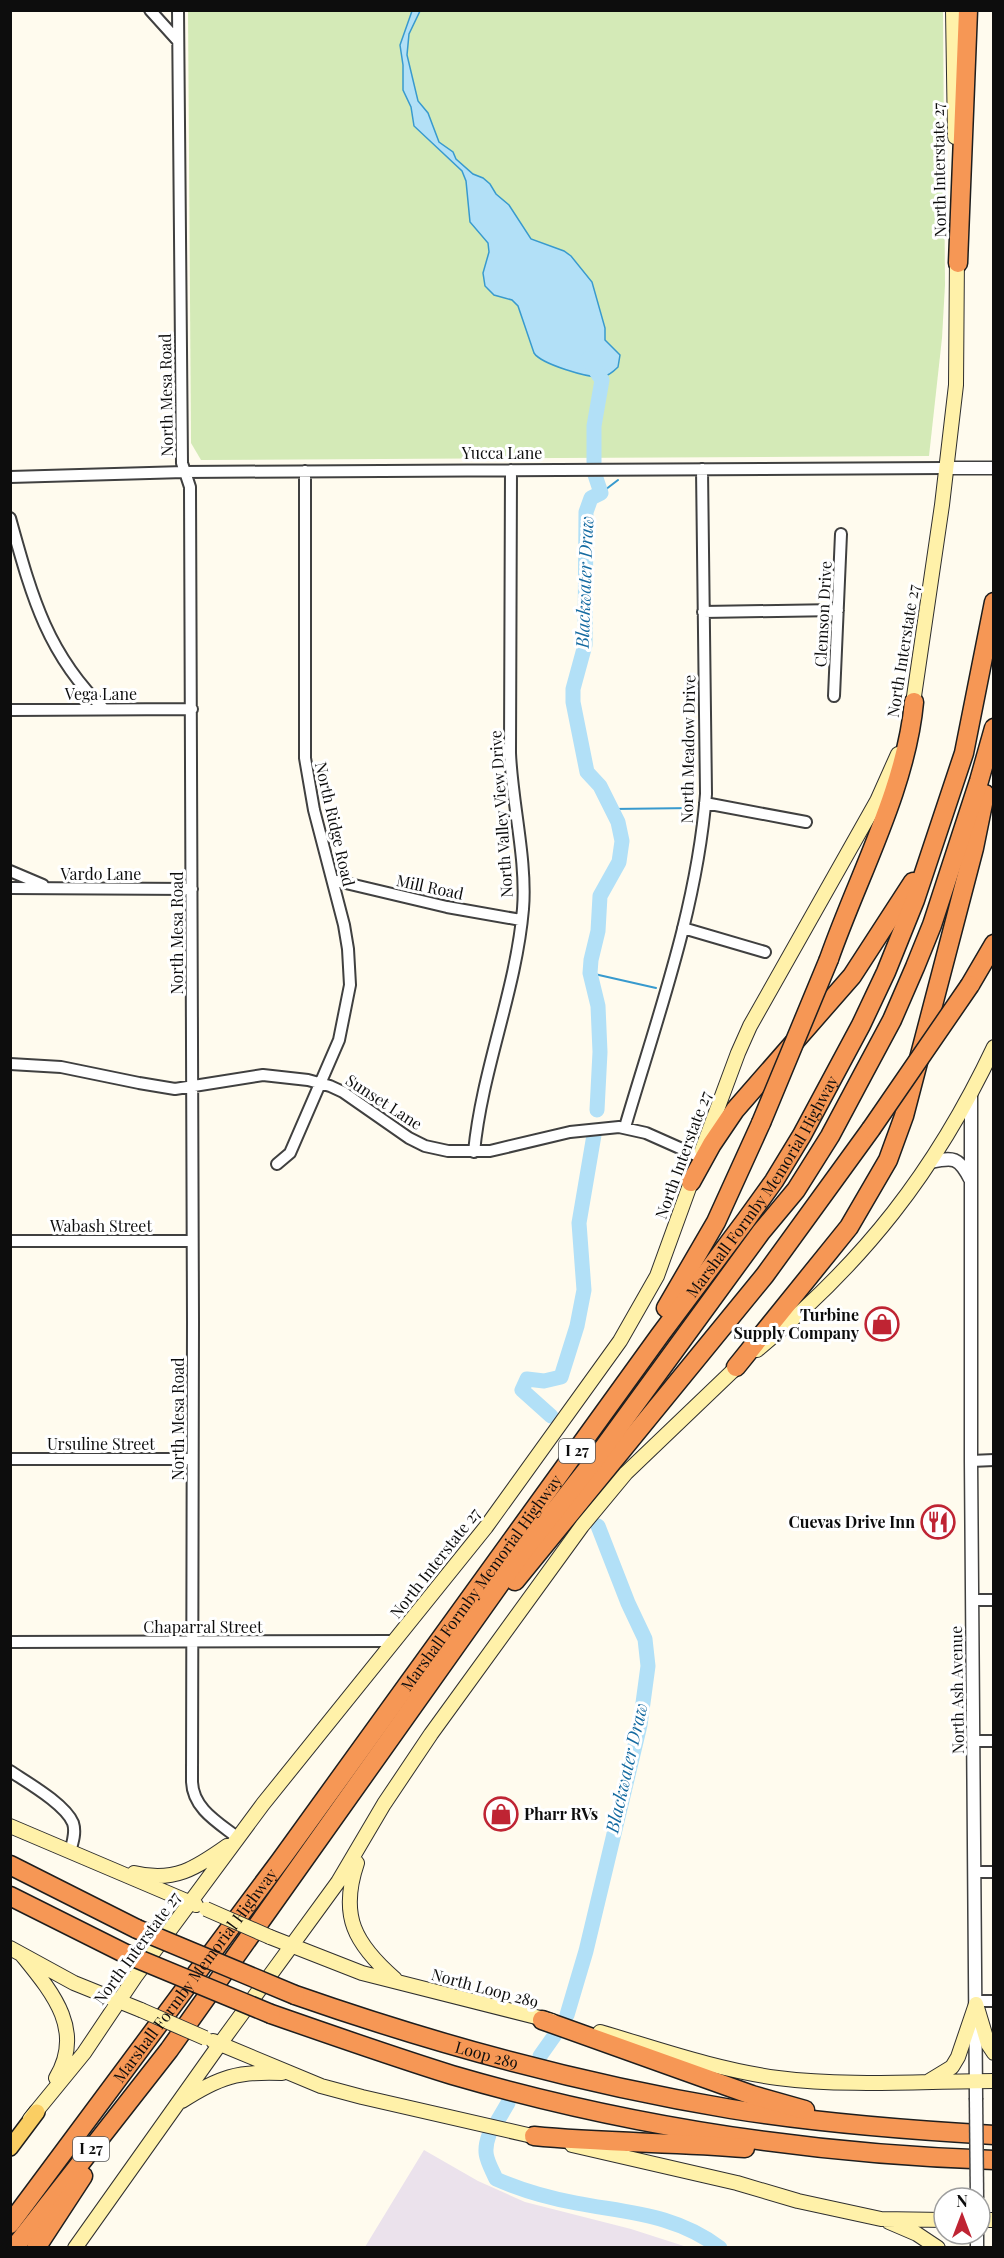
<svg xmlns="http://www.w3.org/2000/svg" width="1004" height="2258" font-family="'Playfair Display',serif">
  <rect width="100%" height="100%" fill="#fffbee"/>
  <path fill="#ebe2ec" d="M424,2150L478,2181L525,2202L631,2229L687,2247H365Z"/>
  <path fill="#d4eab7" d="M188,11H943L945,285L942,338L929,456L201,460L191,443Z"/>
  <path fill="#b2e0f7" stroke="#389ace" stroke-width="1.5" d="M412,11H420L409,34L407,55L418,101L428,113L439,142L453,152L456,159L473,174L483,178L490,184L496,194L509,205L531,239L564,251L571,256L592,282L605,328V340L620,355L618,367C614,371 609,376 602,377C588,378 541,364 534,353L518,306L512,300L494,295L485,286L483,273L489,252L488,243L470,222L466,181L462,171L414,126L411,107L403,90V65L400,45Z"/>
  <g fill="none" stroke-linecap="round" stroke-linejoin="round">
    <path stroke="#389ace" stroke-width="2" d="M601,493L618,480
      M612,809L695,808
      M590,973L656,988"/>
    <path stroke="#b2e0f7" stroke-width="15" d="M588,359L602,380L594,426V462
      M595,475L601,493L591,498L586,512L585,645L573,689V702L587,772L600,786L618,822L622,841L619,862L600,896L598,931L591,960L590,973L598,1006L600,1052L597,1110
      M551,1416L522,1390L527,1379L544,1381L561,1377L577,1326L584,1290L579,1223L594,1135
      M567,2015L586,1951L640,1725L648,1666L645,1639L628,1603L598,1526
      M540,2056L557,2032
      M498,2120L508,2103
      M489,2135C482,2154 488,2161 496,2179C521,2190 549,2198 576,2203C628,2213 675,2214 720,2248"/>
    <g stroke="#404040" stroke-width="14">
      <path id="minor" d="M150,10L178,41
        M178,10L182,463L190,487L193,1321L192,1782C193,1809 219,1823 238,1838
        M10,477L184,472L945,468
        M10,518C31,593 46,653 104,709
        M703,612L838,610
        M834,696L841,534
        M10,710L192,709
        M705,803L806,822
        M10,871L43,885
        M333,880L447,907L521,920
        M10,888L192,889
        M683,928L765,952
        M10,1064L61,1067L139,1083L175,1089L263,1075L308,1080L330,1086L343,1092L409,1138L425,1146L448,1151H490L570,1132L619,1127L646,1133L700,1157
        M625,1127C657,1018 697,909 706,794L702,469
        M474,1152C482,1069 516,991 523,909C527,860 512,803 510,753L511,470
        M277,1164L290,1153L329,1063L339,1040L350,985L348,949L344,925L314,810L305,758V471
        M10,1241H192
        M10,1459H192
        M971,1461L994,1460
        M972,1600H994
        M10,1642L395,1641
        M974,1741H994
        M10,1771C28,1783 65,1804 73,1823C76,1832 73,1842 70,1851
        M975,1872H994
        M976,2001H994"/>
    </g>
    <g stroke="#404040" stroke-width="15">
      <path id="tertiary" d="M945,468H994
        M971,1095V1461L976,2098
        M931,1162C953,1157 959,1157 970,1179
        M977,2234V2248"/>
    </g>
    <g stroke="#2f2f2f" stroke-width="16">
      <path id="secondary" d="M953,10L955,137
        M912,710L942,505L956,385L957,256
        M702,1150L738,1053L750,1026L877,801L898,754
        M757,1350C863,1263 935,1172 994,1047
        M10,1826L196,1905
        M357,1863C339,1916 355,1944 395,1979
        M134,1873C174,1883 196,1868 227,1846
        M270,1937L362,1973L552,2021
        M10,1948L74,1983L141,2010
        M22,1955C52,1992 85,2030 56,2078
        M976,2004L988,2044L994,2053
        M600,2032C658,2049 717,2070 778,2078C849,2087 922,2081 994,2081
        M213,2041L321,2086L362,2097L541,2138
        M929,2081L952,2067L958,2057L976,2004
        M182,2101C219,2077 238,2071 282,2073
        M30,2119L84,2053L135,1977L263,1804L486,1527L620,1341L657,1276L694,1174
        M572,2145L737,2183L798,2201L881,2219L944,2220
        M980,2220H994
        M889,2222L917,2234L938,2248
        M75,2248L217,2048L338,1882L384,1804L431,1734L582,1526L626,1473L742,1362"/>
    </g>
    <g stroke="#1e1e1e" stroke-width="18">
      <path id="primary" d="M10,2148L37,2112"/>
    </g>
    <g stroke="#1e1e1e" stroke-width="21">
      <g id="motorway">
        <path d="M958,263L968,10"/>
        <path d="M829,959C858,876 906,789 914,702"/>
        <path d="M970,985L994,944"/>
        <path d="M691,1182L712,1144L735,1110L852,976L913,882"/>
        <path d="M666,1308L716,1222L761,1123"/>
        <path d="M736,1367L849,1227L888,1160L904,1116L974,848L985,794"/>
        <path d="M515,1581L765,1275L871,1129"/>
        <path d="M10,1865L137,1929"/>
        <path d="M10,1896L126,1954"/>
        <path id="s1" d="M295,1995C438,2045 581,2084 731,2109C817,2123 906,2130 994,2135"/>
        <path d="M271,2014C331,2035 391,2056 452,2075C627,2126 811,2154 994,2160"/>
        <path d="M542,2020L752,2095L805,2110"/>
        <path d="M534,2136C604,2143 675,2142 745,2148"/>
        <path id="s2" d="M10,2224L280,1861L660,1335L746,1220L774,1181L802,1135L861,1025L886,972L915,900L964,753L994,602"/>
        <path d="M14,2248L169,2050L524,1550L596,1458L761,1232L796,1190L830,1136L862,1076L892,1020L915,967L932,925L979,781L994,728"/>
        <path d="M36,2248L83,2176"/>
      </g>
    </g>
    <use href="#minor" stroke="#fff" stroke-width="10"/>
    <use href="#tertiary" stroke="#fff" stroke-width="12"/>
    <use href="#secondary" stroke="#fff1a9" stroke-width="14"/>
    <use href="#primary" stroke="#face63" stroke-width="15"/>
    <use href="#motorway" stroke="#f69755" stroke-width="18"/>
    <g stroke="#404040" stroke-width="15" stroke-linecap="butt">
      <path id="tertiary-bridge" d="M976,2098L977,2198"/>
    </g>
    <g stroke="#2f2f2f" stroke-width="16" stroke-linecap="butt">
      <path id="secondary-bridge" d="M206,1909L270,1937
        M141,2010L205,2038"/>
    </g>
    <g stroke="#1e1e1e" stroke-width="21" stroke-linecap="butt">
      <path id="motorway-bridge" d="M761,1123L829,959
        M871,1129L970,985
        M137,1929L295,1995
        M126,1954L271,2014"/>
    </g>
    <use href="#tertiary-bridge" stroke="#fff" stroke-width="12"/>
    <use href="#secondary-bridge" stroke="#fff1a9" stroke-width="14"/>
    <use href="#motorway-bridge" stroke="#f69755" stroke-width="18"/>
  </g>
  <defs>
    <g id="shop-ring" transform="scale(1.725)"><circle r="9.5" fill="#fff" stroke="#bf2433" stroke-width="1.5"/><path d="M-5-2.5h2.3a2.7 3.5 0 0 1 5.4 0H5L5.5 6h-11ZM-1.5-2.5h3a1.5 2.3 0 0 0-3 0Z" fill="#bf2433"/></g>
    <g id="restaurant-ring" transform="scale(1.725)"><circle r="9.5" fill="#fff" stroke="#bf2433" stroke-width="1.5"/><path d="M-5-6h1v4h1v-4h1v4h1v-4h1v5L-1.5 .5V6h-2V.5L-5-1ZM5-6V6H3V1.5H1.5Q1.5-4 5-6Z" fill="#bf2433"/></g>
  </defs>
  <g fill-rule="evenodd">
    <use href="#shop-ring" x="882" y="1324"/>
    <use href="#restaurant-ring" x="938" y="1522"/>
    <use href="#shop-ring" x="501" y="1814"/>
  </g>
  <g text-anchor="middle" stroke-width="6" stroke-linejoin="round" paint-order="stroke">
    <g fill="#fff" stroke="#565656" stroke-width="1.5">
      <rect x="559" y="1439" width="36" height="24" rx="4.5"/>
      <rect x="73" y="2137" width="36" height="24" rx="4.5"/>
    </g>
    <g font-size="15" font-weight="bold" fill="#0d0d0d">
      <text x="577" y="1456">I 27</text>
      <text x="91" y="2154">I 27</text>
    </g>
    <g font-size="16" fill="#0d0d0d" stroke="#fff">
      <text transform="translate(939 170) rotate(-91)" y="6">North Interstate 27</text>
      <text transform="translate(166 395) rotate(-91)" y="6">North Mesa Road</text>
      <text x="502" y="459">Yucca Lane</text>
      <text transform="translate(823 614) rotate(-87)" y="6">Clemson Drive</text>
      <text transform="translate(903 651) rotate(-81)" y="6">North Interstate 27</text>
      <text x="101" y="700">Vega Lane</text>
      <text transform="translate(688 749) rotate(-89)" y="6">North Meadow Drive</text>
      <text transform="translate(501 814) rotate(-94)" y="6">North Valley View Drive</text>
      <text transform="translate(335 824) rotate(77)" y="6">North Ridge Road</text>
      <text x="101" y="880">Vardo Lane</text>
      <text transform="translate(430 887) rotate(12)" y="6">Mill Road</text>
      <text transform="translate(177 933) rotate(-90)" y="6">North Mesa Road</text>
      <text transform="translate(384 1102) rotate(33)" y="6">Sunset Lane</text>
      <text transform="translate(683 1155) rotate(-70)" y="6">North Interstate 27</text>
      <text dy="6" stroke="none"><textPath href="#s2" startOffset="1282">Marshall Formby Memorial Highway</textPath></text>
      <text x="101" y="1232">Wabash Street</text>
      <text transform="translate(178 1419) rotate(-90)" y="6">North Mesa Road</text>
      <text x="101" y="1450">Ursuline Street</text>
      <text transform="translate(435 1563) rotate(-52)" y="6">North Interstate 27</text>
      <text dy="6" stroke="none"><textPath href="#s2" startOffset="796">Marshall Formby Memorial Highway</textPath></text>
      <text x="203" y="1633">Chaparral Street</text>
      <text transform="translate(957 1690) rotate(-91)" y="6">North Ash Avenue</text>
      <text transform="translate(137 1948) rotate(-54)" y="6">North Interstate 27</text>
      <text dy="6" stroke="none"><textPath href="#s2" startOffset="310">Marshall Formby Memorial Highway</textPath></text>
      <text transform="translate(485 1988) rotate(15)" y="6">North Loop 289</text>
      <text dy="6" stroke="none"><textPath href="#s1" startOffset="201">Loop 289</textPath></text>
    </g>
    <g font-size="16" font-weight="bold" fill="#0d0d0d" stroke="#fff" text-anchor="end">
      <text x="859" y="1321">Turbine<tspan x="859" dy="18">Supply Company</tspan></text>
      <text x="915" y="1528">Cuevas Drive Inn</text>
      <text x="524" y="1820" text-anchor="start">Pharr RVs</text>
    </g>
    <g font-size="18" font-style="italic" fill="#156ba1" stroke="#fff">
      <text transform="translate(585 582) rotate(-88)" y="6">Blackwater Draw</text>
      <text transform="translate(627 1768) rotate(-77)" y="6">Blackwater Draw</text>
    </g>
  </g>
  <rect width="1004" height="2258" fill="none" stroke="#0d0d0d" stroke-width="24"/>
  <g transform="translate(962 2216)"><circle r="28" fill="#ffffff" stroke="#9e9e9e" stroke-width="1.5"/>
  <path d="M0-4.5L10 22L0 15L-10 22Z" fill="#bf2433"/>
  <text y="-9" font-size="16" font-weight="bold" text-anchor="middle" fill="#0d0d0d">N</text>
  </g>
</svg>
